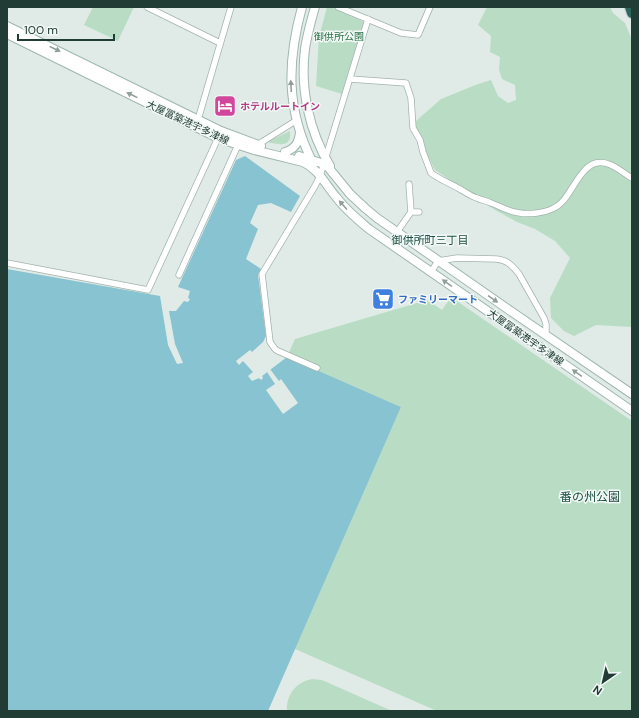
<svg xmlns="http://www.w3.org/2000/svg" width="639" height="718" font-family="'DM Sans','Noto Sans JP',sans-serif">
  <rect width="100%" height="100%" fill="#e0ebe7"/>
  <path fill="#b9ddc4" d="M93,7H134L118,41L84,25Z
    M327,7H331L364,22L342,94L316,86L319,37Z
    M487,7H610L613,13L625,23L632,40V327L596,325L574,336L564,331L551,318L550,298L570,258L555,241L535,229L517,222L495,210L435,170L415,132L416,121L441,99L478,84L491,80L498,96L508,103L516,100L515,85L502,79L499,70L500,57L490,52L491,36L478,25Z
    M290,131C292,149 278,144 267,142Z
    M451,297L632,421V711H437L295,649L401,407L287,357L295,339L427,300L442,310Z
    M312,679L322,680L392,711H287C286,695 296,682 312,679Z"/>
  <path fill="#88c3d1" d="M245,156L300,196L291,212L271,203L258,205L250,223L258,229L246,259L261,269L258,275L266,336L263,342L252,352L250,350L236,361L239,365L243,361L253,372L248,376L252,381L259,378L261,380L263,378L262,376L287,357L401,407L268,711H7V269L160,296L168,345L177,364L183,363L175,344L169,311H176L184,301L188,302L190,299L188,298L190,291L178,287L236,160Z"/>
  <path fill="#e0ebe7" d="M270,369L279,381L281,379L298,403L283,414L266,390L275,384L267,372Z"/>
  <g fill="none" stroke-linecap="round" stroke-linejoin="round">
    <g stroke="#a3b3ae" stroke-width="7">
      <path id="street" d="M147,7L220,43
        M338,7L401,33L418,35L430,7
        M350,79L406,83L411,98L413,128L420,140L423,152L431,173C439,179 449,183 458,188C464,191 470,196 477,198C481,200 487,201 491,203C497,205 502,208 508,210C524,216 551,215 563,201C572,191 582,166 596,163C610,160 621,172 632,178
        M197,123L231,7
        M257,146L262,142L297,120
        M409,184L411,212
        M397,232L411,212H419
        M7,263L148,290L218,138
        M431,272L438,261L457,258L496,259C507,260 512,265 519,274L544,318L546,324V335
        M179,275L238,145
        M317,368L278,351L275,349L270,342L262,274L315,186L320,176L368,19"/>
    </g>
    <g stroke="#9fb7af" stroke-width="10">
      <path id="secondary" d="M302,7C287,62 286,109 312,161
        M315,7C311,21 307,35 305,49C300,89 309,131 330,166
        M7,26L221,131L261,146
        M7,34L218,138L254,150L303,162C319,169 326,186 337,198C346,210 357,219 369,229L632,411
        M285,152C295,149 299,143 300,132
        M299,156L324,164L328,167L350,194L365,208L377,218L515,314L632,394"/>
    </g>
    <g stroke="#c1c8c6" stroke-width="12">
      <path id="highway" d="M630,7L632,13"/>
    </g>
    <use href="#street" stroke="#fff" stroke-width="5.5"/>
    <use href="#secondary" stroke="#fff" stroke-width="8"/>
    <use href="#highway" stroke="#2d685e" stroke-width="10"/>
  </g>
  <defs><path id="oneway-solid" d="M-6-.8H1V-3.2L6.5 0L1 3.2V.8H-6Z"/></defs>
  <g fill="#909e9a">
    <use href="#oneway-solid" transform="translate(55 49) rotate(26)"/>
    <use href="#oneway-solid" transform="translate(291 86) rotate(-93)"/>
    <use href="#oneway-solid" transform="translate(132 95) rotate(-154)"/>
    <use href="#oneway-solid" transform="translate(343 205) rotate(-132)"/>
    <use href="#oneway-solid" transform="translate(447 283) rotate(-145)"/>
    <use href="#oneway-solid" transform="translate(493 299) rotate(35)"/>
    <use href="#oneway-solid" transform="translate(577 373) rotate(-145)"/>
  </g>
  <defs>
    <g id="hotel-square" transform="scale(1.15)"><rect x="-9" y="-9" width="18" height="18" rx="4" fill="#d1479c" stroke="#f1f8f5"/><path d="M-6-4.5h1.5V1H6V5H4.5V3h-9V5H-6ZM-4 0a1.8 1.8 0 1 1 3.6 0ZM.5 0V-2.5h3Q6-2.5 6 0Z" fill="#fff"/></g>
    <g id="supermarket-square" transform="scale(1.15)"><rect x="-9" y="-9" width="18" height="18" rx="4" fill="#3f7fe0" stroke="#f1f8f5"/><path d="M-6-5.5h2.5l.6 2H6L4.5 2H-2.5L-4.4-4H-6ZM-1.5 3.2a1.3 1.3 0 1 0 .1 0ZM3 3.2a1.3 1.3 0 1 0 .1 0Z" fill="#fff"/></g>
  </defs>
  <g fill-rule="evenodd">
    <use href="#hotel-square" x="225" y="106"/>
    <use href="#supermarket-square" x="383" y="299"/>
  </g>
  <g text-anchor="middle" stroke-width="3" stroke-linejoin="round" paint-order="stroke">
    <g font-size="10" fill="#2b7349" stroke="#f1f8f5">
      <text x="339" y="40">御供所公園</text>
    </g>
    <g font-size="10" font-weight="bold" fill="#b23c85" stroke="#f1f8f5" text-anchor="start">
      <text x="240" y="110">ホテルルートイン</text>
    </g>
    <g font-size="10" fill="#213c35" stroke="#f1f8f5">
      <text transform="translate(188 122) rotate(25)" y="4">大屋冨築港宇多津線</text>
      <text transform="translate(526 337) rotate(35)" y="4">大屋冨築港宇多津線</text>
    </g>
    <g font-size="10" font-weight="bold" fill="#366cbe" stroke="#f1f8f5" text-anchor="start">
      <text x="398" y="303">ファミリーマート</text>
    </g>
    <g font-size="11" fill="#1d4e43" stroke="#f1f8f5">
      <text x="430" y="244">御供所町三丁目</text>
    </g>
    <g font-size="12" fill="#1d4e43" stroke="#f1f8f5">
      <text x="590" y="501">番の州公園</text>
    </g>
  </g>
  <rect width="639" height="718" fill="none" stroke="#213c35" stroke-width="16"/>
  <g transform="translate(603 682) rotate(214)" stroke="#f1f8f5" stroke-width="3" paint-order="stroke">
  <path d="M0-3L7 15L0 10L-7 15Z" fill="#213c35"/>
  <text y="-6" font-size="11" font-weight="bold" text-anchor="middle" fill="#213c35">N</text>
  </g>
  <path d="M18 34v6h96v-6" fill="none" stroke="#213c35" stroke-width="2"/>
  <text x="24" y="34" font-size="12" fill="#213c35" stroke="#f1f8f5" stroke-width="3" paint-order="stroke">100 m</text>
</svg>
